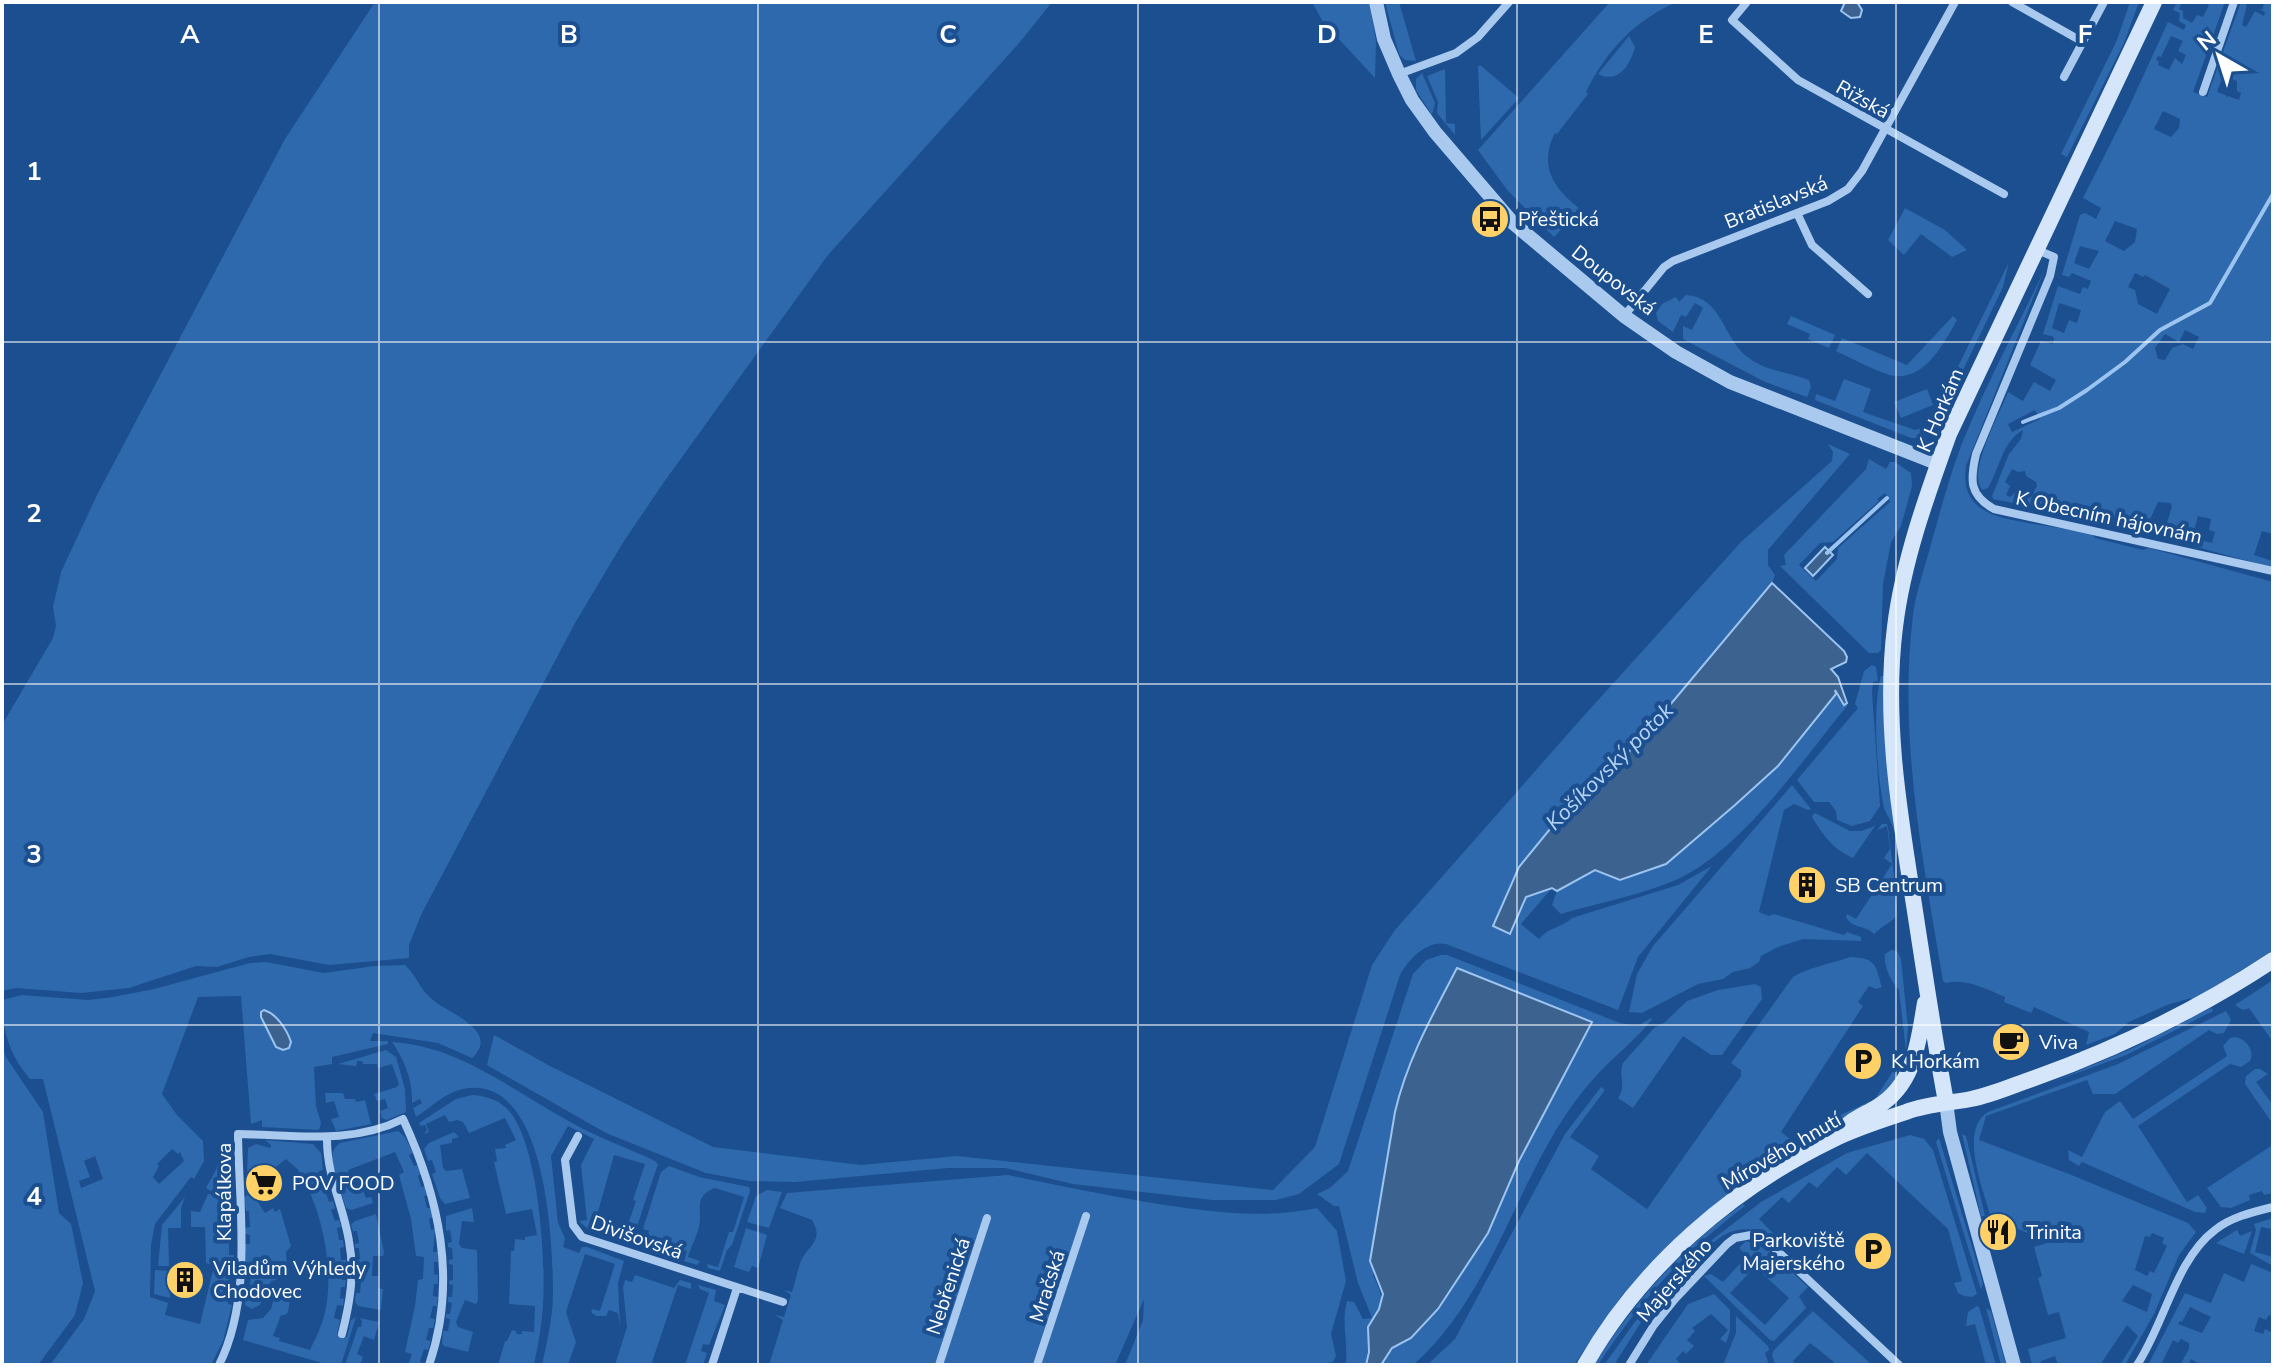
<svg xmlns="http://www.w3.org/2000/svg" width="2275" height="1367" font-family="'Nunito Sans',sans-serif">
  <rect width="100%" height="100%" fill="#1b4f8f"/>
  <path fill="#2e69ad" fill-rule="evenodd" d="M375,2H1052L1020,42L828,255L664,482L624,541L575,623L421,915L409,945V958L329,965L270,954L249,957L217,967L196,966L129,988L81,993L16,988L2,991V725L53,638L56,626L53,607L61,572L98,493L285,139Z
    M1312,2H1369L1376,41L1375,78L1323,22Z
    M1385,2H1399L1416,61L1405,60L1399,54Z
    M1610,2H1677C1635,20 1606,51 1586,92L1588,94L1557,134L1555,133C1538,166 1554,189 1580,209L1554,237L1508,191L1478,150Z
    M2130,2H2139L2124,43L2067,157L2061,154L2117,40Z
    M2177,2H2182L2179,9L2183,11V18L2192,23L2197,15L2203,17L2209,5L2204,2H2225L2193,92L2207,97L2218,66L2229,70L2231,64L2220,60L2241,2L2247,5L2242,25L2246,27L2255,11L2264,16L2265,12L2256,8L2262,10L2265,2H2273V534L2262,531L2254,555L2273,561V568L2111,523L1993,499L1992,496L2009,454L2021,439L2023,430C2002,442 2000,468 1988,488L1982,490C1967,471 2000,414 2008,392L2023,401L2034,382L2050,391L2056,380L2030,365L2041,341L2053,344L2054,337L2043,334L2058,286L2080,294L2083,287L2088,289L2091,281L2072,273L2069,277L2062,275L2080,215L2085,213L2096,219L2101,208L2083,198L2128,109L2168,22L2184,30L2186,25L2179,21L2180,13L2173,10ZM2171,36L2183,41L2178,51L2186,55L2182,64L2175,58L2169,70L2158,65L2159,61L2156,60L2158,56L2161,57ZM2223,76L2237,81V91L2241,93L2239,100L2217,92ZM2163,111L2180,119L2179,128L2171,137L2154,129ZM2115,221L2137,229L2135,242L2124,251L2105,241ZM2080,246L2099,251L2089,269L2074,263ZM2135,273L2143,277L2145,275L2170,289L2157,314L2138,304L2135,290L2128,287ZM2059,303L2081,310L2077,323L2069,320L2064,333L2052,328ZM2185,330L2199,337L2193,349L2183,344L2172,348L2165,360L2158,359L2155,348L2165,334L2179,342ZM2035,410L2040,419L2012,432L2008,424ZM2012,469L2018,472L2025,471L2026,476L2036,482L2037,486L2031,497L2018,490L2010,497L2006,495L2010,486L2005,482ZM2158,502L2170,503L2172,506L2165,530L2148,524ZM2198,516L2211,519L2209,530L2215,532L2212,543L2192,538Z
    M1629,36L1635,47C1630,66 1618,84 1598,74Z
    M1480,65L1519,98L1481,140L1478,67Z
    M1445,69L1446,123L1455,124V135L1437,113L1438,102L1427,76Z
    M1422,73L1435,103L1432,115L1416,90V79Z
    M1905,208L1945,230L1967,250L1952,257L1921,234L1904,255L1888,240Z
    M2009,262L2003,287L1938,422L1923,438H1911L1815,400L1816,394L1835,401L1844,379L1871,389L1863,412L1915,430L1929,426Z
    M2044,271L1966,466C1959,513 1999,518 2034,524C2053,527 2072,530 2091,533L2095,538L2143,550L2149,548L2273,582V950L2193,1001L2191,998L2167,1005L2129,1022L2115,1034L2086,1045L2089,1032L2034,1007L2031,1013L2004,1002L2005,997C1986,989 1966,978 1946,983L1943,981C1923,860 1898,738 1913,615C1916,591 1925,567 1931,544C1940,512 1949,478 1961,446C1985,386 2016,329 2044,271Z
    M1686,295C1721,297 1723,336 1745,355C1765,372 1787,371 1809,380L1811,387L1807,397L1765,382L1683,339V326L1692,330L1703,308L1695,303L1686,317L1681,315L1673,332L1658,321L1656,313L1662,304L1676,297L1679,302Z
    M1791,316L1835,335L1829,348L1808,339L1810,334L1787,324Z
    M1953,316L1957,320C1944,343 1926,379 1895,376C1883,375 1849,357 1836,351L1842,338L1907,365Z
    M1927,389L1933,405L1901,418L1894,402Z
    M1828,444L1850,454L1768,550V565L1775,575L1772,583L1639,742L1559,818L1519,867L1493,926L1525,897L1552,888L1521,924L1539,939C1552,925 1560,929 1572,918L1678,885L1712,866L1638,957L1618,1010L1446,944C1426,940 1409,959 1400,975L1339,1164L1299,1194L1276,1200H1212L1073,1184L1005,1168H948L795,1182L749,1181L706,1173L606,1133L487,1065L494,1035L550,1066L713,1147L861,1165L957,1156L1273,1190L1315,1147L1372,965L1395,930L1581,719L1741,542L1832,461L1833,452Z
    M1869,459L1886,469L1890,462H1895L1911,473L1912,486L1908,501L1901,526L1891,542L1883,584L1881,650L1878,653H1869L1780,566L1786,565L1784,555L1866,469ZM1885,493L1890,502L1838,548L1837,559L1816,581L1799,565L1820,543L1833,542L1879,501L1877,499Z
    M1872,665L1876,667L1878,681L1873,682L1872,692L1880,806L1870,821L1852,826L1837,820L1836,811L1829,802H1814L1797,780L1858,708L1855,704L1864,671Z
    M1881,676H1884L1886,751L1901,881C1898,864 1898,841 1892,825C1890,819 1886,814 1884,808C1877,774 1872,710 1881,676Z
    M1836,693L1844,705L1847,703V706C1801,762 1738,855 1671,882C1639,895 1604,902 1571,911L1561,914L1552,905L1557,891L1595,870L1620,880L1778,766Z
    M1792,785L1811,809L1808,810L1794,804L1784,810L1759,912L1769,916L1774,914L1844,935L1847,932L1861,937V941L1803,939L1778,947L1761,956L1759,962L1750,968L1733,972L1723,979L1698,984L1642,1013L1629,1012L1637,974L1653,946Z
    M1815,813L1850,831H1861L1875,826L1853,858C1834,850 1824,836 1813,819L1812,816Z
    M1882,824H1887L1888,827L1895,885L1883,878L1892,864L1884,858L1890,849L1887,826L1877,830Z
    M1881,881L1894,889C1900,925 1897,914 1874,934C1866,925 1852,929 1846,917L1847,914L1856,919Z
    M1891,950L1897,951L1901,959L1908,1028L1906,1051L1899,990C1891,982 1883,965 1885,954Z
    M1441,955H1447L1620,1023L1638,1026L1651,1018L1652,1019C1636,1040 1614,1056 1596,1076C1581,1092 1568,1111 1556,1130C1509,1208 1483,1304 1413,1365H1381L1392,1348L1411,1338L1488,1233L1519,1161L1592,1022L1395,1112L1373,1275C1391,1312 1375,1301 1369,1331C1367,1343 1369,1353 1366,1365H1342L1346,1362C1348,1341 1341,1322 1347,1301L1354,1302L1363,1319L1372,1318L1358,1283L1339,1206H1334L1317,1194L1330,1188L1348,1171L1413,974L1426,960Z
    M1850,957C1876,958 1875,964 1882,987L1876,989L1869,986L1858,1002L1863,1006L1781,1132L1794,1142L1808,1137L1832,1119L1875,1099L1893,1071L1899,1081L1871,1106L1838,1121L1803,1147L1751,1178L1681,1233L1623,1294L1574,1365H1427L1455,1339L1565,1134L1601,1087L1605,1090L1570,1137L1599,1156L1591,1169L1647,1209L1741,1076V1070L1731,1063L1793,977C1807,968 1833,963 1850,957Z
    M266,962L324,973L374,966L405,965C416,975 420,990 433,1000C446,1012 502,1031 472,1058L438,1043L373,1033L370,1041H388V1044L332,1057V1064L314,1067L316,1106L321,1123L319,1130L262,1127V1120L251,1124L241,996L198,997L162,1094L177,1115L203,1141L204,1161L194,1179L191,1177L155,1224L151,1245L150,1297L168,1303L165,1315L200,1324L214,1266L206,1263L205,1227H191V1211L200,1212L208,1194L213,1195V1192L206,1188L216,1170L221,1145L230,1144L232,1179H227L228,1189H232V1193L228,1194V1205L232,1206V1209L228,1210V1222H233V1226L228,1227L229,1238L233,1239V1242L229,1243V1255H234V1259H230V1271L234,1272V1275L229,1276V1288L234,1289L233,1292L229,1293L228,1304L232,1305L223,1341L211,1365H50L84,1319L95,1291L43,1079H30C10,1056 2,1031 2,1000L22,995L88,1000L113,997L154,989L250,963ZM172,1149L178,1154L180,1152L184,1161L159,1184L153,1177L159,1166L157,1164ZM95,1156L103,1179L81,1188L79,1181L90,1177L84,1161Z
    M2273,980V1042L2249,1008L2243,1010L2235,1005Z
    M1755,984L1761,987L1762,999L1722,1055H1711L1683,1036L1633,1108L1618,1098C1627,1085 1618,1075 1623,1063L1654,1028L1665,1022L1687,1001L1718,990Z
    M2211,1008L2213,1011L2126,1055L2050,1083L2133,1048Z
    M2226,1011L2231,1020L2224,1033L2217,1034L2209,1030L2115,1094H2093L2087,1080L1986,1116L1979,1140L2069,1174L2188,1223L2196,1232L2179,1255L2154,1314L2125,1365H2120L2138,1336L2127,1325L2100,1365H2058L2055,1356L2041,1361L2040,1365H2032L2028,1349L2066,1338L2059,1312L2048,1315L2038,1278L2042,1276L2034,1247L2050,1242L1991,1218C1984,1191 1958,1130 1988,1112L2118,1064ZM2152,1233L2164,1238L2162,1243L2167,1246L2154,1273L2150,1271L2147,1276L2135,1270L2145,1236L2150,1237ZM2133,1285L2152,1294L2147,1312L2122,1301Z
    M2236,1037C2247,1040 2255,1051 2250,1061L2241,1067L2230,1064L2138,1126L2187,1202L2198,1195L2207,1208L2205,1213L2195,1212L2082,1162L2079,1166L2069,1160L2068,1150L2082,1157L2105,1112L2120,1101L2133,1119L2227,1056L2223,1046L2230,1038Z
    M392,1042C458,1046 509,1088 565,1119C593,1136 626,1147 655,1161L658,1164L631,1244L615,1239L613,1233L624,1236L636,1201L633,1200L645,1164L614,1155L594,1226L607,1231L603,1235L590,1231L579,1221L587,1220L581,1165L594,1139L568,1126L551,1156L558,1223L565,1238L563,1247L579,1253L582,1247H587L624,1261L618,1283L620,1327L618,1313L609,1310L606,1316H596L591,1312L592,1309L600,1311L615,1264L585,1254L566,1312L576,1342L568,1365H542C547,1342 553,1317 553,1293C553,1240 546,1072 463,1089C446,1092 430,1108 416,1117L413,1108L422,1103L420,1099L412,1103C413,1079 403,1058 392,1042Z
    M2,1046L6,1057L43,1112L59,1213L71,1224L83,1283L75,1315L38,1365H2Z
    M386,1050L396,1057L405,1089L406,1112L387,1120L382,1118L380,1111L388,1108L385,1099L377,1101L374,1094L397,1087L399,1084L392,1064L378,1068L377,1064H363L362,1061H357L356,1066L338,1064Z
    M2255,1069H2260L2268,1074L2256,1082L2273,1105V1124L2245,1084L2246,1076Z
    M325,1093H343L345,1099H355L356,1102L365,1100L371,1124L336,1131L331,1119L339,1117L334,1101L326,1103Z
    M472,1095C487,1096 500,1100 510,1112C539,1148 546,1261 543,1304C542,1325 538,1345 534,1365H498L505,1341H507L512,1330L516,1331L517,1334H522V1331L534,1332L535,1306L509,1304L511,1251H514L515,1239L525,1240V1237L537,1235L532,1209L506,1214L494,1162L497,1161L495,1149L506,1148L505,1145L516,1140L505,1118L469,1133L463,1122L457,1120L449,1122L445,1115L426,1124L429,1132L424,1134L427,1130L425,1125L421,1126L419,1123L456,1099Z
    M398,1131L405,1137L413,1153L409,1155L414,1166L418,1165L421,1174L418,1176L421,1187L426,1186L428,1195L424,1196L427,1208H431L433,1217L429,1219L431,1230L435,1229L433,1252H438V1262H434V1274L438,1275V1284H434L433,1296L438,1297L437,1306H433L430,1318L435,1319L433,1328H429L426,1340L431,1341L428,1350L424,1349L420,1361L423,1365H408L412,1354L405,1352L415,1306L418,1280L423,1279L424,1257L416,1256L411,1219L399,1175L404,1172L395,1152L348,1170L356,1189L362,1187L366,1198L371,1197L373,1203L351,1210L346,1208L341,1192L345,1190L339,1174L335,1175C333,1164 328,1151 340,1143Z
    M454,1132L459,1137L452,1139V1143L440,1145L443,1168L446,1171L462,1169L470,1198L445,1204L440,1198L432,1174L436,1172L432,1160L428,1161L424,1149L429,1143Z
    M1962,1134L1966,1136L1985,1216H1981Z
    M1910,1135L1924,1139L1933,1150L1977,1294L1972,1297L1964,1296L1958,1293L1954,1283L1962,1281L1948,1229L1867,1153L1846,1175L1837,1167L1817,1188L1809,1182L1789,1203L1782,1197L1759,1219L1774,1234L1771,1236C1724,1212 1701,1256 1676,1289L1669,1285L1643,1319L1614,1365H1604L1660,1287L1699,1250L1761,1202L1847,1153Z
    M1939,1138L1983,1283L1981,1290L1936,1142Z
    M265,1140L313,1144L321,1153L323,1170L319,1171L322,1183L327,1182L329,1188L325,1190L329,1202L333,1201L335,1208L331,1210L335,1221L339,1220L341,1227L337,1228L339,1240H343L344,1247L340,1248L341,1260H346V1267L342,1268V1280H346L345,1287H341L340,1298L344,1299L343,1306L337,1305L334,1318L340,1320L337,1334L347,1337L351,1320L356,1317L341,1365H329L243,1340L248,1320L263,1318L271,1309L276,1291L292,1287L288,1312L285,1315H281L273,1336L280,1338L279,1341L310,1350C313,1343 318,1334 320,1328C339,1283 323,1208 298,1170C296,1167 290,1163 286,1159L262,1178L257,1172L249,1177L247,1175L248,1148L256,1144L270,1148L271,1145Z
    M2271,1146L2273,1193L2264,1195L2262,1191L2249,1195L2250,1200L2231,1208L2221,1207L2207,1188Z
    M669,1166L699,1177L749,1187L750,1191L732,1245L727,1250L720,1271L708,1268L707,1264L718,1267L729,1232H733L744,1197L715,1188C697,1195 700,1204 700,1219C700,1231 691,1246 688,1257L700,1261L697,1265L684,1261L687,1251L640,1237L641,1234L648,1236L649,1231L643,1229L661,1172Z
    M1008,1175C1055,1185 1101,1194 1146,1202C1203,1211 1260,1220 1317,1208L1337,1231L1346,1281L1331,1334L1336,1356L1333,1362L1317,1365H1125L1143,1320L1144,1299L1115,1365H769L783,1320L775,1315L784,1317L791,1295L784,1290L792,1292C796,1281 798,1263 805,1254C814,1242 822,1237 812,1220L780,1208L787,1193Z
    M248,1187L265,1213L273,1208L275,1212L280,1209L291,1246L286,1252L288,1276L271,1281L260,1305L252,1309L245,1305L246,1287L250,1286L251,1274L246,1273L245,1244H250V1235L245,1234V1228L250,1227L249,1211H246L244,1197L247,1196Z
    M767,1190L782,1192L769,1228L747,1222L756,1196Z
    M185,1197L181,1208V1228H168L169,1266H158L162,1225Z
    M1743,1204L1745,1206C1686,1250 1638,1303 1598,1365H1594C1634,1302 1682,1247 1743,1204Z
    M472,1208L474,1222L462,1221L459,1244L462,1248L477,1250L478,1301L476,1304L465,1300L456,1322L458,1327L473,1332L468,1352L444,1346L442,1343L443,1331H448L450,1319L446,1318V1314H450L452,1303L448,1302V1297H452L453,1285L449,1284V1281L453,1280V1265L449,1264V1260L453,1259L452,1248L448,1247V1243L452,1242L450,1230L446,1231V1216Z
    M376,1214L384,1252L383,1256H373L372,1276H379L378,1288L383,1289L381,1310L358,1306L355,1302L356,1293H360L361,1281L357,1280V1277L361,1276V1264H357V1260L360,1259L359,1248H355V1244L359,1243L357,1231H353L351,1225L355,1221Z
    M2273,1218L2272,1229L2261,1227L2255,1252L2273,1257V1266L2250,1253L2256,1230L2254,1224Z
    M746,1228L767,1235L758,1268L752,1266L749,1272L734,1267Z
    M2237,1230L2240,1236L2252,1231L2244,1254L2216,1243Z
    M1746,1241L1767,1249L1808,1287L1799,1296L1806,1308L1774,1341L1770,1340L1704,1276L1711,1274L1723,1282L1747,1256L1739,1248ZM1755,1267L1789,1298L1765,1325L1730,1293Z
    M2251,1264L2273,1273V1316L2269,1315L2266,1320L2259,1317L2254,1331L2263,1334L2265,1329L2273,1333V1365H2201L2191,1359L2188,1365H2180L2189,1349V1343L2181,1339L2178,1343L2173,1340L2161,1365H2148L2185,1293L2211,1303L2224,1273L2244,1282ZM2190,1307L2211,1317L2202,1333L2178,1324L2180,1321L2182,1322Z
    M155,1270L169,1271L170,1298L154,1294Z
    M635,1275L674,1288L680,1280L691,1283V1289L678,1285L651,1365H615L627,1327L623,1287L625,1280L632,1282Z
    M698,1285L716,1290L714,1301L725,1305L709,1345L703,1344L701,1351L707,1353L703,1365H685L709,1293L700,1289Z
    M1714,1294L1730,1310V1331L1726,1343L1720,1339L1728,1330L1711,1314L1692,1328L1695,1331L1687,1340L1694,1346L1686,1354L1683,1351L1676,1359L1679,1362L1676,1365H1646L1688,1304Z
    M1977,1306L1979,1307L1996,1365H1986L1975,1324L1966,1326L1968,1312Z
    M1986,1308L1991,1311L2006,1365H2001Z
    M1813,1311L1872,1365H1833L1834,1362L1810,1343L1793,1361L1796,1365H1775L1772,1355L1774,1350Z
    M1736,1316L1768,1346L1769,1350L1765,1353L1769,1365H1723L1736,1333Z
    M360,1318L379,1322L374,1340L364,1336L357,1354L363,1357L360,1365H345L358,1327H361L362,1321Z"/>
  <path fill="#3c6290" stroke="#9cc4f0" stroke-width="2" d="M1845,2H1857L1862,10L1860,17L1851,18L1841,11Z
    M1825,547L1833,555L1813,576L1805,568Z
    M1772,583L1844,651L1847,657L1846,662L1831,669L1838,677L1847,703L1844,705L1835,690L1836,694L1778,766L1735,805L1666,864L1620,880L1595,870L1557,891L1552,888L1526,897L1510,934L1493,926L1519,867L1559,818L1639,742Z
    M1457,968L1592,1022L1519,1161L1488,1233L1438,1309L1411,1338L1392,1348L1381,1365H1366L1369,1352L1368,1327L1379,1309L1383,1294L1370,1261L1395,1112C1407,1060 1433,1014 1457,968Z
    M264,1010C277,1014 287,1030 291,1042L289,1048L283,1050L276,1047L261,1017V1012Z"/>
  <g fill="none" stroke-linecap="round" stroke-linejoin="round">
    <path stroke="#9cc4f0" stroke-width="4" d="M2023,422L2059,408L2087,390L2125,362L2160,330L2210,303L2273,194
      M1827,553L1887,498"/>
    <path stroke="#a9c9ee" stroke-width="8" d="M1747,2L1732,20L1798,80L2004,194
      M2012,2L2083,42
      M1399,74L1456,53L1478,37L1509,2
      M2064,77L2104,2
      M2203,92L2234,2
      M1797,213L1812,245L1868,294
      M2035,249L2054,257L2050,276L1976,454C1970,480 1969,495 1994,509L2273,571
      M1624,316L1664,267L1673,261L1828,201L1848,189L1862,171L1955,2
      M578,1136L565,1160L573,1225L582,1237L783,1302
      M327,1139C327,1178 343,1204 349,1241C355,1273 350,1303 342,1334
      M219,1365C253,1297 239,1209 238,1134C295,1135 351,1145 403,1119C439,1197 458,1281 429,1365
      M712,1365L737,1288
      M939,1365L987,1218
      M1037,1365L1086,1216
      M1629,1365L1654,1325L1675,1299L1727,1244L1735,1238L1751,1235L1770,1244L1899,1365
      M2137,1365C2164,1325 2176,1259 2215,1230C2231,1217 2253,1212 2273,1207"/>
    <path stroke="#a9c9ee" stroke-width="14" d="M1376,2L1384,39L1399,74L1412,100L1435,132L1513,223L1624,316L1676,352L1730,382L1939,464
      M1946,1102L1950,1132L2014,1365"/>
    <path stroke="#d6e6fa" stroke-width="16" d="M1946,1102C1933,1032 1923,962 1912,892C1898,805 1884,715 1895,627C1903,561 1927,495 1949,434L2154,2
      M1837,1135C1848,1121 1862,1116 1877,1107C1915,1084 1918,1043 1925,1003
      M1585,1365C1641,1267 1731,1189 1832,1140C1856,1128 1882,1120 1906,1112C1927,1104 1950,1103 1971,1099C1987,1096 2002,1090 2018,1084C2108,1053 2193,1013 2273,960"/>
  </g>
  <path fill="none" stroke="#fff" stroke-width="2" stroke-opacity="0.55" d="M379,2V1365M758,2V1365M1138,2V1365M1517,2V1365M1896,2V1365M2,342H2273M2,684H2273M2,1025H2273"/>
  <defs>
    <g id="bus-disc" transform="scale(2)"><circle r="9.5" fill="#ffd166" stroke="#1b4f8f"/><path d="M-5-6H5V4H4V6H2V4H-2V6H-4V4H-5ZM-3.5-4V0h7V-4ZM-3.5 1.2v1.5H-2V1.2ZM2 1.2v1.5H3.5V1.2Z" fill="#111"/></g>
    <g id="building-disc" transform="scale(2)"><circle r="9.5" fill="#ffd166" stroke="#1b4f8f"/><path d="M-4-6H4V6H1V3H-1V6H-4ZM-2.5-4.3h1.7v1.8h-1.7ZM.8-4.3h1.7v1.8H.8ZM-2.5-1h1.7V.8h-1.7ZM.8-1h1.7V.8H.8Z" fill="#111"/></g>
    <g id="cafe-disc" transform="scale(2)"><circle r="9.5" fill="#ffd166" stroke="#1b4f8f"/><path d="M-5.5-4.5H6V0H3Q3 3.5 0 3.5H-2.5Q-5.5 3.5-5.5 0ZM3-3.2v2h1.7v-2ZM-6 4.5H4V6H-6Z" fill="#111"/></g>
    <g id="parking-disc" transform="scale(2)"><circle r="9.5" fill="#ffd166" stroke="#1b4f8f"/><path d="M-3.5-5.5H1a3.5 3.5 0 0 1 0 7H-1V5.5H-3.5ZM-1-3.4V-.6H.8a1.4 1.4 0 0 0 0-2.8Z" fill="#111"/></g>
    <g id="supermarket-disc" transform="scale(2)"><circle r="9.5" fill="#ffd166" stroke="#1b4f8f"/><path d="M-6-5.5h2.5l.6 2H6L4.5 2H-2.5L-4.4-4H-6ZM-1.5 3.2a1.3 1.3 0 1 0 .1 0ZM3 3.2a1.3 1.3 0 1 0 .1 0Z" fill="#111"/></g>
    <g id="restaurant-disc" transform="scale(2)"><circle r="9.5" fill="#ffd166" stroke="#1b4f8f"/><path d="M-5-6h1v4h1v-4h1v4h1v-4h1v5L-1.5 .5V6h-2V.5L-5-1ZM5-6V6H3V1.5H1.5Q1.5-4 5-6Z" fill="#111"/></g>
  </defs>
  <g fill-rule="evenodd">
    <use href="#bus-disc" x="1490" y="219"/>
    <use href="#building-disc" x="1807" y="885"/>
    <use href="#cafe-disc" x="2011" y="1042"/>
    <use href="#parking-disc" x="1863" y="1061"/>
    <use href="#supermarket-disc" x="264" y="1183"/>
    <use href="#restaurant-disc" x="1998" y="1232"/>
    <use href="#parking-disc" x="1873" y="1251"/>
    <use href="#building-disc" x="185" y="1280"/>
  </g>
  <g text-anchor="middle" stroke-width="8" stroke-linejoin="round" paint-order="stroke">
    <g font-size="20" fill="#fff" stroke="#1b4f8f">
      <text transform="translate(1863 99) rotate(29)" y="7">Rižská</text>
      <text transform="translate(1776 202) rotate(-22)" y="7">Bratislavská</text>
      <text transform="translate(1614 280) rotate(38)" y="7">Doupovská</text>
      <text transform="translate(1940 410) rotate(-67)" y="7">K Horkám</text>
      <text transform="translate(2109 517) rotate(12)" y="7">K Obecním hájovnám</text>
      <text transform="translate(1781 1151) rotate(-30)" y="7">Mírového hnutí</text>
      <text transform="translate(224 1192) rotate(-90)" y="7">Klapálkova</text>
      <text transform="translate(637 1237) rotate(19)" y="7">Divišovská</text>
      <text transform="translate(1674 1280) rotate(-49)" y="7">Majerského</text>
      <text transform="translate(948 1286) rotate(-72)" y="7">Nebřenická</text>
      <text transform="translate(1047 1286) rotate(-72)" y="7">Mračská</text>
    </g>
    <g font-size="20" fill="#fff" stroke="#1b4f8f" text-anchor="start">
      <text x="1518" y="226">Přeštická</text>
      <text x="1835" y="892">SB Centrum</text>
      <text x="2039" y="1049">Viva</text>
      <text x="1891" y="1068">K Horkám</text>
      <text x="292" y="1190">POV FOOD</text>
      <text x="2026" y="1239">Trinita</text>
      <text x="1845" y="1247" text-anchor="end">Parkoviště<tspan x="1845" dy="23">Majerského</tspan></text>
      <text x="213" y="1275">Viladům Výhledy<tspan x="213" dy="23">Chodovec</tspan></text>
    </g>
    <g font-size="22" font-style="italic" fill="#b5d3f5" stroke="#1b4f8f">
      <text transform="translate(1609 766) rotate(-45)" y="8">Košíkovský potok</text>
    </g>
  </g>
  <g font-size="26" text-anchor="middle" font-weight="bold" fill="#fff" stroke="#1b4f8f" stroke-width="8" stroke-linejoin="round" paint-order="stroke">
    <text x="190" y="43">A</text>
    <text x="569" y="43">B</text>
    <text x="948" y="43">C</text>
    <text x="1327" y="43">D</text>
    <text x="1706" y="43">E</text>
    <text x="2085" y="43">F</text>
    <text x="34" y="180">1</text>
    <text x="34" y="522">2</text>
    <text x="34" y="863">3</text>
    <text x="34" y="1205">4</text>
  </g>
  <rect width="2275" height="1367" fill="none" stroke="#ffffff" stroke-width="8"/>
  <g transform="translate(2219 56) rotate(321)" stroke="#1b4f8f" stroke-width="6" paint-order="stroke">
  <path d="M0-6L14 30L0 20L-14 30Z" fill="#ffffff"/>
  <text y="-12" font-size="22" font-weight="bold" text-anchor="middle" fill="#ffffff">N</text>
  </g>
</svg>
